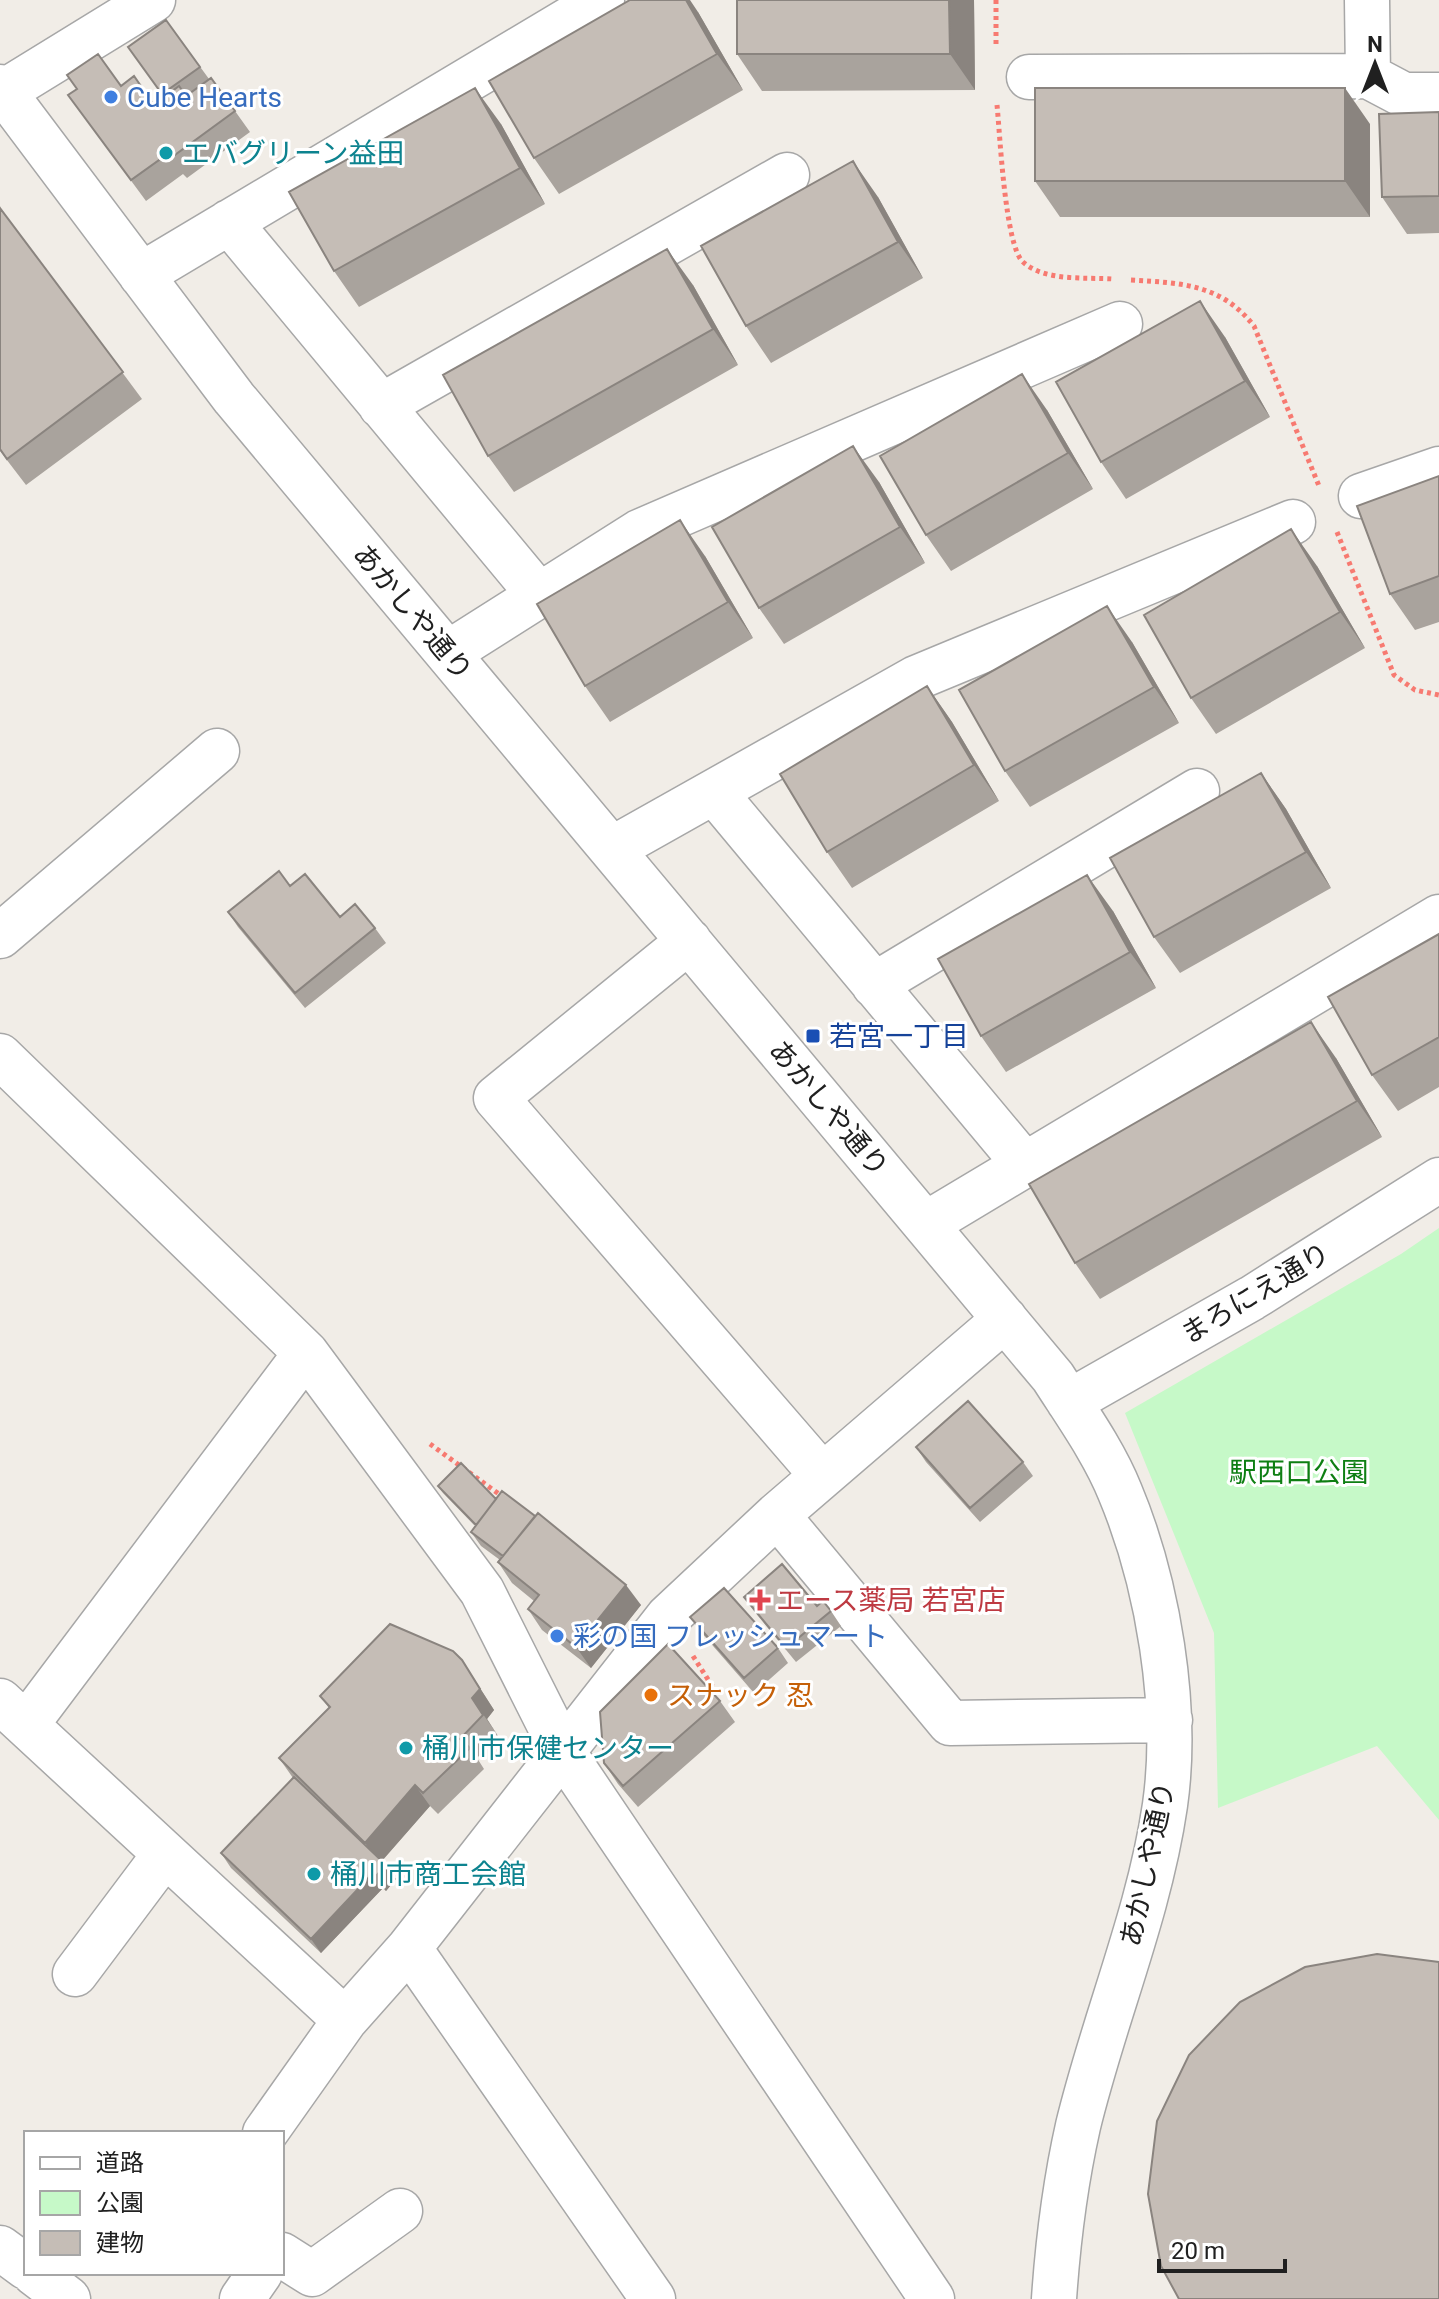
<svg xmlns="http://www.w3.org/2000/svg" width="1439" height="2299" font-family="Roboto,'Noto Sans JP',sans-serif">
  <rect width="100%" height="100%" fill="#f1ede7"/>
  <path fill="#c6f9c8" d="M1439,1228V1820L1377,1746L1218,1808L1214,1633L1125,1413L1401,1254Z"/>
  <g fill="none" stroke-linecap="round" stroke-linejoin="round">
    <g stroke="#a7a7a7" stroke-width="47">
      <path id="minor" d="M1367,0L1368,76
        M1029,77L1368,76L1404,95H1439
        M0,87L234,398L1053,1377C1076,1413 1104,1452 1120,1492C1158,1583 1179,1707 1165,1805C1149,1915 1104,2018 1078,2126C1065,2184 1058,2240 1054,2299
        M0,94L153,0
        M229,222L539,595
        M141,275L602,0
        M381,406L787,175
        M1361,496L1439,469
        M448,653L639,532L1120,324
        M714,792L1025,1165
        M612,849L916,678L1293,522
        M0,936L217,751
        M689,941L496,1098L822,1475
        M874,985L1197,791
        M0,1056L306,1353L482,1591L563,1752L932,2299
        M926,1224L1439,917
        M1069,1402L1252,1298L1439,1180
        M777,1515L950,1723L1170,1720
        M0,1701L345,2020
        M26,1725L306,1353
        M409,1948L653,2299
        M75,1974L165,1854
        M265,2133L345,2020L409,1948L668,1617L777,1515L1005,1319
        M0,2248L26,2267
        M282,2255L312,2274L400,2211
        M34,2273L68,2299
        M242,2299L260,2273"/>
    </g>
    <path stroke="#f77a71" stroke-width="5" stroke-dasharray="4 4" stroke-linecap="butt" d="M996,0V47
      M997,105C1000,134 1005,246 1023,262C1045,282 1087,277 1113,279
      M1131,280C1182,283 1221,284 1254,326L1319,486
      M1337,532L1394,675L1415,690L1439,695
      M430,1444L503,1497
      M693,1656L716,1692"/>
    <use href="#minor" stroke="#fff" stroke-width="44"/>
  </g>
  <path fill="#a9a39d" d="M974,0L975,90L762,91L737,54Z
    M698,12L743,90L559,194L534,158Z
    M166,20L209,79L235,111L250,132L187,178L183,174L146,201L68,95L121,86L154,105L164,97L128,47Z
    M1439,112V233L1407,234L1382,197Z
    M501,124L545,204L359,307L334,271Z
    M1370,124V217H1060L1035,181Z
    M878,197L923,278L771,363L746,326Z
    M0,208L142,399L26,485L0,451Z
    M693,285L738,365L514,492L488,456Z
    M1225,337L1270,417L1126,499L1101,462Z
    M1047,410L1093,489L951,571L926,535Z
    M1439,476V622L1415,630L1390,594Z
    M879,482L925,563L784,644L759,608Z
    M705,556L753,638L610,722L585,686Z
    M1317,566L1365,648L1216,734L1191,698Z
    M1132,642L1179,723L1030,807L1005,771Z
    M927,686L952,722L999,801L852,888L827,852Z
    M1261,773L1286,809L1331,888L1180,973L1154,937Z
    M290,886L340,917L375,928L386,943L305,1008L238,927L228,912Z
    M1113,911L1156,988L1006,1072L981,1036Z
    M1439,934V1087L1398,1111L1372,1075Z
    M1336,1058L1382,1137L1100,1299L1075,1263Z
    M916,1447L1023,1462L1033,1476L980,1522L926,1462Z
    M438,1486L496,1499L641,1605L591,1668L542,1630L528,1609L534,1601L512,1583L498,1562L500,1560L481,1546L471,1532L475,1526L443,1493Z
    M744,1597L817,1606L831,1611L841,1626L796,1662L754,1611Z
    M690,1617L778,1648L788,1663L754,1693L700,1631Z
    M462,1660L494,1710L487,1719L498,1736L477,1758L484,1769L438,1814L430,1806L382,1861L396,1879L386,1891L383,1888L321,1953L231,1868L221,1853L293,1778L279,1758L329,1708L320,1696Z
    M720,1701L735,1722L638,1807L618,1784L604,1763Z"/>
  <path fill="#8a847f" d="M686,0H690L698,12L743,90L717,54Z
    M949,0H974L975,90L950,54Z
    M475,88L501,124L545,204L520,168Z
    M1345,88L1370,124V217L1345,181Z
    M853,161L878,197L923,278L898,242Z
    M667,249L693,285L738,365L713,329Z
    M1200,301L1225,337L1270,417L1245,381Z
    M1022,374L1047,410L1093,489L1068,453Z
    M853,446L879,482L925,563L900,527Z
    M680,520L705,556L753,638L728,602Z
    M1291,529L1317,566L1365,648L1340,612Z
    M1107,606L1132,642L1179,723L1154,687Z
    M927,686L952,722L999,801L974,765Z
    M1261,773L1286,809L1331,888L1306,852Z
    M1087,875L1113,911L1156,988L1130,952Z
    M1311,1022L1336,1058L1382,1137L1357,1101Z
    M626,1585L641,1605L591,1668L576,1647Z
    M462,1660L494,1710L487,1719L498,1736L472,1698Z
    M415,1785L430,1806L380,1863L365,1843Z
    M386,1865L396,1879L386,1891L375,1877Z
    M373,1873L383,1888L321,1953L311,1939Z"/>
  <path fill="#c5bdb6" stroke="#8a847f" stroke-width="2" d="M630,0H686L717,54L534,158L489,81Z
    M737,0H949L950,54H737Z
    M166,20L200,67L162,94L128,47Z
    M98,54L121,86L134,76L154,105L179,86L186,96L211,78L235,111L172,157L169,153L131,180L68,95L77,89L67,75Z
    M475,88L520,168L334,271L289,192Z
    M1035,88H1345V181H1035Z
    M1439,112V196L1382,197L1379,114Z
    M853,161L898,242L746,326L701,246Z
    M0,208L123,372L7,459L0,449Z
    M667,249L713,329L488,456L443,375Z
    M1200,301L1245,381L1101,462L1056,382Z
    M1022,374L1068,453L926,535L880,456Z
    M853,446L900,527L759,608L712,527Z
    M1439,476V576L1390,594L1357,506Z
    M680,520L728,602L585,686L537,604Z
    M1291,529L1340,612L1191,698L1144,615Z
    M1107,606L1154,687L1005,771L959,690Z
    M927,686L974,765L827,852L780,774Z
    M1261,773L1306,852L1154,937L1110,858Z
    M279,871L290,886L305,874L340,917L355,904L375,928L295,993L228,912Z
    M1087,875L1130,952L981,1036L938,959Z
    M1439,934V1037L1372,1075L1328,997Z
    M1311,1022L1357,1101L1075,1263L1029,1184Z
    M968,1401L1023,1462L970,1508L916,1447Z
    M461,1463L496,1499L476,1525L438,1486Z
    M502,1491L535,1516L503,1556L471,1532Z
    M538,1513L626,1585L576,1647L528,1609L539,1595L498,1562Z
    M782,1564L817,1606L823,1601L831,1611L786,1648L744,1597Z
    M724,1588L778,1648L744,1678L690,1617Z
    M390,1624L453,1651L462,1660L480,1689L472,1698L483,1715L460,1739L470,1748L423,1793L415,1785L365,1843L279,1758L330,1707L320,1696Z
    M668,1644L720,1701L623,1786L604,1763L600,1712Z
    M294,1777L386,1865L375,1877L373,1873L311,1939L221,1853Z
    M1377,1954L1439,1962V2299H1179L1161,2266L1148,2194L1157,2121L1189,2055L1240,2002L1305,1967Z"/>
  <g fill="#3f7fe0" stroke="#fff" stroke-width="3">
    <circle cx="111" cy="97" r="8"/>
    <circle cx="557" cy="1636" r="8"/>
  </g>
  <g fill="#0f9aa8" stroke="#fff" stroke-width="3">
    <circle cx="166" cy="153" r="8"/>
    <circle cx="406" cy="1748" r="8"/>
    <circle cx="314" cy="1874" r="8"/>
  </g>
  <rect fill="#1a4fb4" stroke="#fff" stroke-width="3" x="805" y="1028" width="16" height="16" rx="4"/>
  <path fill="#e0444e" stroke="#fff" stroke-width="3" d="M756 1588h8v8h8v8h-8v8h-8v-8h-8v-8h8z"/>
  <circle fill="#e8710a" stroke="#fff" stroke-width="3" cx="651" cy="1695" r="8"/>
  <g text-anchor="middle" stroke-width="6" stroke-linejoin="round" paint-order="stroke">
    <g font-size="28" fill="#366cbe" stroke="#fff" text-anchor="start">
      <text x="127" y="107">Cube Hearts</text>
      <text x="573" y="1646">彩の国 フレッシュマート</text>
    </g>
    <g font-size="28" fill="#0d838f" stroke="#fff" text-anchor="start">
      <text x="182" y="163">エバグリーン益田</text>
      <text x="422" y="1758">桶川市保健センター</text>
      <text x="330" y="1884">桶川市商工会館</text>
    </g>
    <g font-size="28" fill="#202020" stroke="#fff">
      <text transform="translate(413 612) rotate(50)" y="10">あかしや通り</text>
      <text transform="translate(829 1108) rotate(50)" y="10">あかしや通り</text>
      <text transform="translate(1255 1293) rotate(-31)" y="10">まろにえ通り</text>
      <text transform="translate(1147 1864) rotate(-78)" y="10">あかしや通り</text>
    </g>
    <g font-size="28" fill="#164399" stroke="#fff" text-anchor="start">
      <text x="829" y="1046">若宮一丁目</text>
    </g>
    <g font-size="28" fill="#0e7f13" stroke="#fff">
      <text x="1299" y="1482">駅西口公園</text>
    </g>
    <g font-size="28" fill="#be3a42" stroke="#fff" text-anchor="start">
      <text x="776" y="1610">エース薬局 若宮店</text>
    </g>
    <g font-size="28" fill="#c56008" stroke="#fff" text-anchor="start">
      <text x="667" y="1705">スナック 忍</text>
    </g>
  </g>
  <rect x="24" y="2131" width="260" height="144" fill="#ffffff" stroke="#a6a6a6" stroke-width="2"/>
  <rect x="40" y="2157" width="40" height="12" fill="#ffffff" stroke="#a6a6a6" stroke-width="2"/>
  <text x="96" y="2171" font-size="24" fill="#202020">道路</text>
  <rect x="40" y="2191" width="40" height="24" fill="#c6f9c8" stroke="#a6a6a6" stroke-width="2"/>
  <text x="96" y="2211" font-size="24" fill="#202020">公園</text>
  <rect x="40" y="2231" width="40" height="24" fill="#c5bdb6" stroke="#a6a6a6" stroke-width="2"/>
  <text x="96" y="2251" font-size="24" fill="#202020">建物</text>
  <g transform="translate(1375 64)" stroke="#ffffff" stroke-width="6" paint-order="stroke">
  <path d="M0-6L14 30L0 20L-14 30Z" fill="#202020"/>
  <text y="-12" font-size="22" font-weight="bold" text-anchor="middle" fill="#202020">N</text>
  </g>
  <path d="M1159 2259v12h126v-12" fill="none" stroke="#202020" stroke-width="4"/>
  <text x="1171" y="2259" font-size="24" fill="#202020" stroke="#ffffff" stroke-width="6" paint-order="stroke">20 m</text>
</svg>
